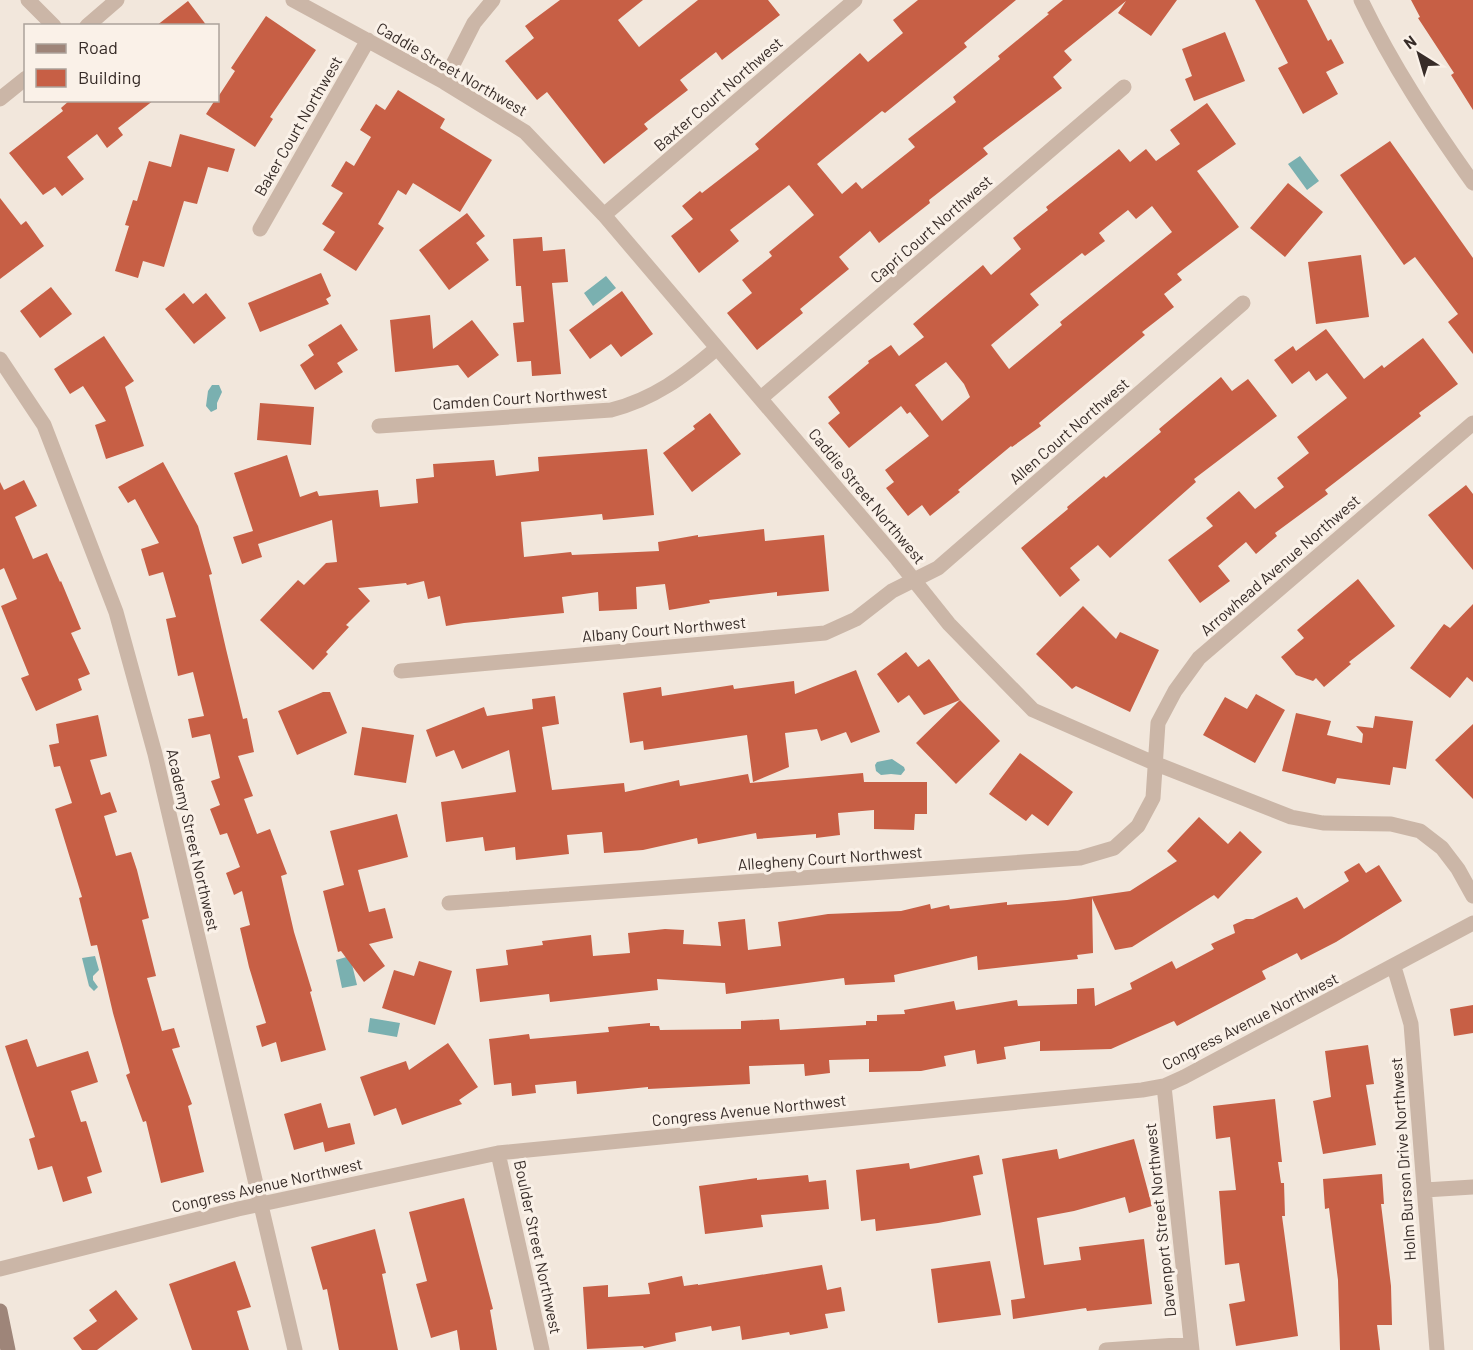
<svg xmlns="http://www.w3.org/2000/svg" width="1473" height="1350" font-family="Barlow,sans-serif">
  <rect width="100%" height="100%" fill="#f2e7dc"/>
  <path fill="#7ab0b0" d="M1300,156L1319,181L1307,190L1288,164Z
    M606,276L616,288L593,306L584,293Z
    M212,385H219L222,392L217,403V409L211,412L206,406L208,391Z
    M892,759L904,767L905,770L901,775L891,774L881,775L876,771L875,765L877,762Z
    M95,956L99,970L93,976V980L98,987L94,991L89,986L82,958Z
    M350,956L357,985L342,988L336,960Z
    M370,1018L400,1023L397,1037L368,1032Z"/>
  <path fill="#c75f45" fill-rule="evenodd" d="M560,0H643L618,20L639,47L698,0H768L780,15L722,60L716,52L680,80L688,90L644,124L648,129L604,164L547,92L537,100L505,61L534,38L525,26Z
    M918,0H1016L964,43L967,47L885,113L882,111L817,164L842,194L856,182L862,189L915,147L908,139L956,102L953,97L1000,59L998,56L1049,14L1047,13L1063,0H1177L1151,36L1118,13L1126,1L1064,51L1072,60L1053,77L1062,88L983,148L988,154L929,200L930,203L879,243L870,231L839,257L849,269L800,309L803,313L757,350L727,313L752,293L742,280L772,256L769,252L814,215L789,185L730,230L739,241L699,273L671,236L693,219L682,206L700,191L702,193L759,149L755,144L860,53L868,62L903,33L893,20Z
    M1255,0H1307L1328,41L1331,39L1344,63L1326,72L1338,94L1303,114L1278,68L1288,63Z
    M1411,0H1473V110L1451,75L1454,73L1418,18L1420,17Z
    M188,1L207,26H156Z
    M266,16L316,50L270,117L273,119L255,147L206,114L215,100H218V97L235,71L231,68Z
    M1225,32L1245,81L1194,101L1185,79L1192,76L1182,49Z
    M398,90L445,119L440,128L492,160L460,212L413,183L406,195L398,190L378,224L384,228L356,271L323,250L335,232L322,224L343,193L331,186L346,161L354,166L371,137L360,130L376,104L385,110Z
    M70,100H154L118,128L123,135L107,148L97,134L67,157L84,179L62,196L55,187L43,195L9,153L63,111L61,108Z
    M1207,103L1236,144L1197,171L1239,227L1177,274L1182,280L1164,294L1174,307L1142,332L1145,335L1039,423L1041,426L1012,447L1011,446L958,490L960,492L930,516L922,505L908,516L886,488L894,482L885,470L929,436L910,412L907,414L901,406L849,448L828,423L840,413L828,397L869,363L868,361L891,345L899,356L924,337L913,324L983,265L991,275L1021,249L1013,238L1048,210L1046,207L1119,149L1130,162L1146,149L1156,161L1180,144L1170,130ZM1152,206L1172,232L1060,322L1062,325L1009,369L991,345L1039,305L1030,294L1082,253L1085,256L1105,241L1099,233L1128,210L1136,219ZM946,362L964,384L970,397L942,421L915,385Z
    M180,134L235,149L228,172L208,167L197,204L184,201L164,267L143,261L138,278L115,271L129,226L125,225L133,200L137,201L149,161L171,167Z
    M1390,141L1473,258V354L1448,322L1458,314L1415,257L1404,265L1340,175Z
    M1288,183L1323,212L1285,257L1250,228Z
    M0,198L21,225L26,221L44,246L0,279Z
    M467,213L485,236L476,243L489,260L449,290L419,250Z
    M542,237L543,251L565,249L568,282L552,283L561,374L532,376L531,361L517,362L513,323L524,322L521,286H516L513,239Z
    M1361,255L1369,317L1316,324L1308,262Z
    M321,273L331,296L326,299L329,304L260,332L248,303Z
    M51,287L72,314L40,338L20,311Z
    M622,291L653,334L621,357L611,344L590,359L569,330Z
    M184,293L193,304L206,293L226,318L194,344L165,309Z
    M430,315L433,349L472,320L499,355L468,378L458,365L395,372L390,320Z
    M341,324L358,350L337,363L343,372L315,390L300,365L314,355L308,345Z
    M1326,329L1364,379L1382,365L1384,368L1423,338L1458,384L1419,413L1421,416L1325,490L1328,494L1275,533L1277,536L1256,554L1246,542L1218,566L1230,581L1200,603L1168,560L1213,526L1206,518L1239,491L1255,509L1284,487L1277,478L1309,453L1297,437L1347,398L1327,373L1316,381L1309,371L1292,384L1274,360L1293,346L1296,351Z
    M104,336L134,381L125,387L144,446L106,459L95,425L106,421L83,386L70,394L54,369Z
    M1221,377L1232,391L1248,379L1277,416L1194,479L1196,482L1110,558L1098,545L1070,568L1080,580L1060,597L1021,548L1068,509L1067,507L1104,476L1106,478L1161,432L1159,429Z
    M260,403L314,407L311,445L257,440Z
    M710,413L741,454L692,492L663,453L695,429L693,426Z
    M647,449L654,515L603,520L602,514L521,522L524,557L571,552L572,555L659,551L658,542L698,535V537L764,529L765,541L824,535L829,591L777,596V592L709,600L710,603L669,610L665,584L636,587L637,609L599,611L598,592L562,597L564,613L464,623L446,626L440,596L428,599L424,581L407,585L406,583L358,588L370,601L346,625L349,627L326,652L328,654L313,670L260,620L298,580L304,585L326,563L337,562L332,520L258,544L262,557L242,564L233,537L253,531L234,473L287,455L300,497L317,491L319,496L378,490L380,507L418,503L416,479L434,477L433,464L494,460L496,476L539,471L538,457Z
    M163,462L198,526L212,574L209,575L226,649L243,719L247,718L254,752L238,756L253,796L244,799L257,834L270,829L287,874L281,876L294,932L312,991L310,992L326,1050L281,1062L276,1042L262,1047L256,1026L266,1023L249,967L240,928L250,925L242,891L234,895L226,873L240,867L227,833L220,835L210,809L220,805L211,781L220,778L210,734L192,738L188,719L204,716L193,672L178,676L166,619L176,617L163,572L149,576L141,549L159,543L135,499L128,503L118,487Z
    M24,480L37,506L15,517L33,559L47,553L60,582L61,581L81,629L71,633L90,674L78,679L82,690L36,711L21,678L29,675L1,606L17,599L4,568L0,570V482L4,490Z
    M1466,485L1473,494V570L1428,515Z
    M1358,579L1395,626L1349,662L1351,664L1324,687L1316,678L1313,681L1296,675L1281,657L1304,638L1297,630Z
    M1473,604V682L1467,677L1450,698L1410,668L1444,624L1450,628Z
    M1083,606L1116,639L1120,632L1159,650L1130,712L1076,686L1072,689L1036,654Z
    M906,652L918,667L929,659L960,700L924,715L909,695L898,703L877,674Z
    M856,670L880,732L851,743L846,732L821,741L817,729L785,733L789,767L753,782L747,735L644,750L643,741L630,743L623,693L661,687L662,696L733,685L734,689L794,681L795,694Z
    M323,692H330L347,733L297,755L278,711Z
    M1256,694L1285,710L1255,763L1203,735L1225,697L1247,709Z
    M555,696L559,724L542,727L552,790L624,783L625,792L679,780L680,786L748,774L750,783L863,773L864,782H927V814H915L914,830L874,829V810L838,813L840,835L816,838V834L757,839L756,833L698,844L697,838L643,850L604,853L602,832L567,835L569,854L516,860L515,847L485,851L483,837L446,842L441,802L516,792L509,750L462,769L454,750L436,757L426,730L484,707L487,716L533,709L532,699Z
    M960,700L1000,741L956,784L916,743Z
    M1296,713L1331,721L1327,735L1362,743L1363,734L1356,726L1373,728L1375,716L1413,721L1406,769L1393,767L1390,785L1337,778L1335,784L1282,771Z
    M98,715L107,756L90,760L101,795L110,792L117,812L104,816L116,856L131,852L137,870L149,918L142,920L156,976L147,978L162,1031L174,1028L180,1047L172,1049L192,1104L188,1106L204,1172L161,1183L146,1121L143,1122L126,1075L130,1073L113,1013L97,945L91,946L79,898L82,897L55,809L72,803L60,766L54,767L49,745L59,743L56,724Z
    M1473,724V799L1435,760Z
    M362,727L414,735L406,783L354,775Z
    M1020,753L1073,792L1048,826L1032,814L1026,821L989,794Z
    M397,814L408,857L358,870L369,912L385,908L393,938L369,944L385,966L364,982L341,951L338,952L323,891L344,885L330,831Z
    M1199,817L1228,844L1240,831L1262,852L1218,899L1214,895L1132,947L1115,950L1092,898L1093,953L1077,955L1078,959L978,970L977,956L894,975L895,982L845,985L844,978L726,994L725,983L657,979L658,990L550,1002L549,994L480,1002L476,969L508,965L506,950L543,945L542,941L591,935L593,956L630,953L628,933L665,929L684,930L683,944L721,946L718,922L745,919L748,950L781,946L778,922L828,914L901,911L930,904L931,909L949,905L950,909L1007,902V905L1067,900L1130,891L1177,861L1167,851Z
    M1359,863L1366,873L1379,865L1402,901L1336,942L1301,960L1297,953L1262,971L1266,979L1177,1026L1174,1021L1111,1049L1040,1051V1041L1004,1047L1006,1059L977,1064L975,1050L944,1056L946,1066L921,1071L869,1072V1059L829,1060L830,1073L805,1076L804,1064L749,1066L750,1084L648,1089V1087L577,1094L576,1081L535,1085L536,1093L512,1096L511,1083L494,1085L489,1039L529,1034L530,1039L609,1032L608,1027L650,1023V1026H659L660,1030L741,1029V1021L779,1019L780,1030L866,1025V1021H877V1015L905,1014L904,1010L954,1001L956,1010L1017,1000L1018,1006L1077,1004V989L1094,988L1095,1006L1132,989L1130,983L1172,961L1176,969L1214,949L1211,944L1235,933L1233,925L1246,919H1253L1297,897L1304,909L1349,881L1344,872Z
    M419,961L452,971L435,1025L382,1008L394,970L414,976Z
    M1473,1005V1033L1454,1036L1450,1009Z
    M27,1039L37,1067L88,1051L98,1082L71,1091L81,1122L86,1121L102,1172L87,1177L92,1193L63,1202L52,1166L38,1170L29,1139L35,1137L5,1046Z
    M448,1043L478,1087L459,1100L462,1104L402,1125L396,1108L374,1116L360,1077L406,1061L409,1070Z
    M1368,1045L1374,1084L1366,1085L1376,1145L1323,1154L1313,1101L1331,1097L1325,1051Z
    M1275,1099L1282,1162H1278L1281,1183H1284L1285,1216H1282L1298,1336L1236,1346L1229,1304L1245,1301L1239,1263L1225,1265L1219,1191L1236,1190L1230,1137L1216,1139L1213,1106Z
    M321,1103L328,1128L350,1123L355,1144L325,1152L323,1142L294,1150L284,1114Z
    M1134,1139L1152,1206L1129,1213L1125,1197L1074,1211L1037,1218L1044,1265L1081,1260L1079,1247L1144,1239L1152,1304L1087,1311L1086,1308L1013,1319L1011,1300L1025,1298L1002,1159L1057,1149L1059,1159Z
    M979,1155L983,1174L973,1176L981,1215L938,1223L876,1231L875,1219L861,1221L856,1170L909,1163L910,1169Z
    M1382,1174L1384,1204H1381L1391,1286L1392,1325H1377L1380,1350H1340L1338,1280L1329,1208L1325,1209L1323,1179Z
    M808,1175L809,1182L826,1180L829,1209L761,1215L763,1227L705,1234L699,1186L757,1178V1180Z
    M464,1198L493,1309L490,1310L497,1350H460L457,1330L431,1338L416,1284L427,1281L409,1212Z
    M375,1229L386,1273L382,1274L398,1350H339L327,1289L323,1290L311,1247Z
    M235,1261L251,1307L237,1311L249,1350H192L169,1284Z
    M990,1261L1001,1315L938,1323L931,1269Z
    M822,1265L827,1290L841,1287L845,1311L825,1314L828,1328L790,1335L789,1332L742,1340L740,1326L712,1331L711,1326L675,1333L676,1341L644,1348L643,1346L587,1349L583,1287L608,1285V1297L650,1294L648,1283L682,1276L684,1286L698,1284V1285Z
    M116,1290L138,1319L97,1350H82L73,1338L97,1321L89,1310Z"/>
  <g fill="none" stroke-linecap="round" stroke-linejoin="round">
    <path stroke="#cbb6a7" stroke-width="15" d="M28,0L54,26
      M293,0L444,82L525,132L604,215L897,559L949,624L1033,710L1154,763L1291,817L1323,823L1391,824L1420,831L1442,848L1458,869L1473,896
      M1361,0C1392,65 1431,124 1473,183
      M87,26L117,0
      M444,82L474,23L493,0
      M0,99L26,78
      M604,215L855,0
      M260,229L368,40
      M0,359L44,425L116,612L155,754L295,1350
      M761,398L1124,87
      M379,426L611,410C654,399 683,377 717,348
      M401,671L825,633L856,619L892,591L938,568L1243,303
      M449,903L1080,858L1114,848L1138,826L1153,798L1158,723L1175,691L1199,658L1473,423
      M1394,967L1411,1024L1437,1350
      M1164,1086L1192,1350
      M498,1153L542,1350
      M1425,1190L1473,1187
      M0,1269L238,1209L498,1153L1142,1090L1164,1086L1184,1077L1473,923
      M1106,1350L1191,1344"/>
    <path stroke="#9e8579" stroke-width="15" d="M0,1311L8,1350"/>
  </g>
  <g text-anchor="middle" stroke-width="6" stroke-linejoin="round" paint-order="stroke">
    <g font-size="16" fill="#372c28" stroke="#faf1e8">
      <text transform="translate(452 69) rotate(30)" y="6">Caddie Street Northwest</text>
      <text transform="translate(718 94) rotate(-41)" y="6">Baxter Court Northwest</text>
      <text transform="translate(298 126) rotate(-60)" y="6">Baker Court Northwest</text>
      <text transform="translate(931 229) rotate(-41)" y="6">Capri Court Northwest</text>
      <text transform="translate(520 398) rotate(-4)" y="6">Camden Court Northwest</text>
      <text transform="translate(1069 431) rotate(-41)" y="6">Allen Court Northwest</text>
      <text transform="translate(867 496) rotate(50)" y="6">Caddie Street Northwest</text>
      <text transform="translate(1280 565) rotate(-41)" y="6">Arrowhead Avenue Northwest</text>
      <text transform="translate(664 629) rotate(-5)" y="6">Albany Court Northwest</text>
      <text transform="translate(193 840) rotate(77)" y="6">Academy Street Northwest</text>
      <text transform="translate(830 858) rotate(-4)" y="6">Allegheny Court Northwest</text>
      <text transform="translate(1250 1021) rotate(-27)" y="6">Congress Avenue Northwest</text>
      <text transform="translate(749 1110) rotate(-6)" y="6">Congress Avenue Northwest</text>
      <text transform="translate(1403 1159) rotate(-94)" y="6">Holm Burson Drive Northwest</text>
      <text transform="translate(267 1185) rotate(-13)" y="6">Congress Avenue Northwest</text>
      <text transform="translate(1160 1220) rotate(-96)" y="6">Davenport Street Northwest</text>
      <text transform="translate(538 1247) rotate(78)" y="6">Boulder Street Northwest</text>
    </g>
  </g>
  <rect x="24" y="24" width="195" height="78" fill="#faf1e8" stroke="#aca29b" stroke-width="1.5"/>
  <rect x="36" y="44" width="30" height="9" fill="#9e8579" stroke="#aca29b" stroke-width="1.5"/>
  <text x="78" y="54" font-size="18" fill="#372c28">Road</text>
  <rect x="36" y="69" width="30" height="18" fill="#c75f45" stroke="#aca29b" stroke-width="1.5"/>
  <text x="78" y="84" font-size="18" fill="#372c28">Building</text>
  <g transform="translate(1419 54) rotate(323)" stroke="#faf1e8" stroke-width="4.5" paint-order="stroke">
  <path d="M0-4.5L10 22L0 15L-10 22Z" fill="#372c28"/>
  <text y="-9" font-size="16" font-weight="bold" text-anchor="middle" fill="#372c28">N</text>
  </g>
</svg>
